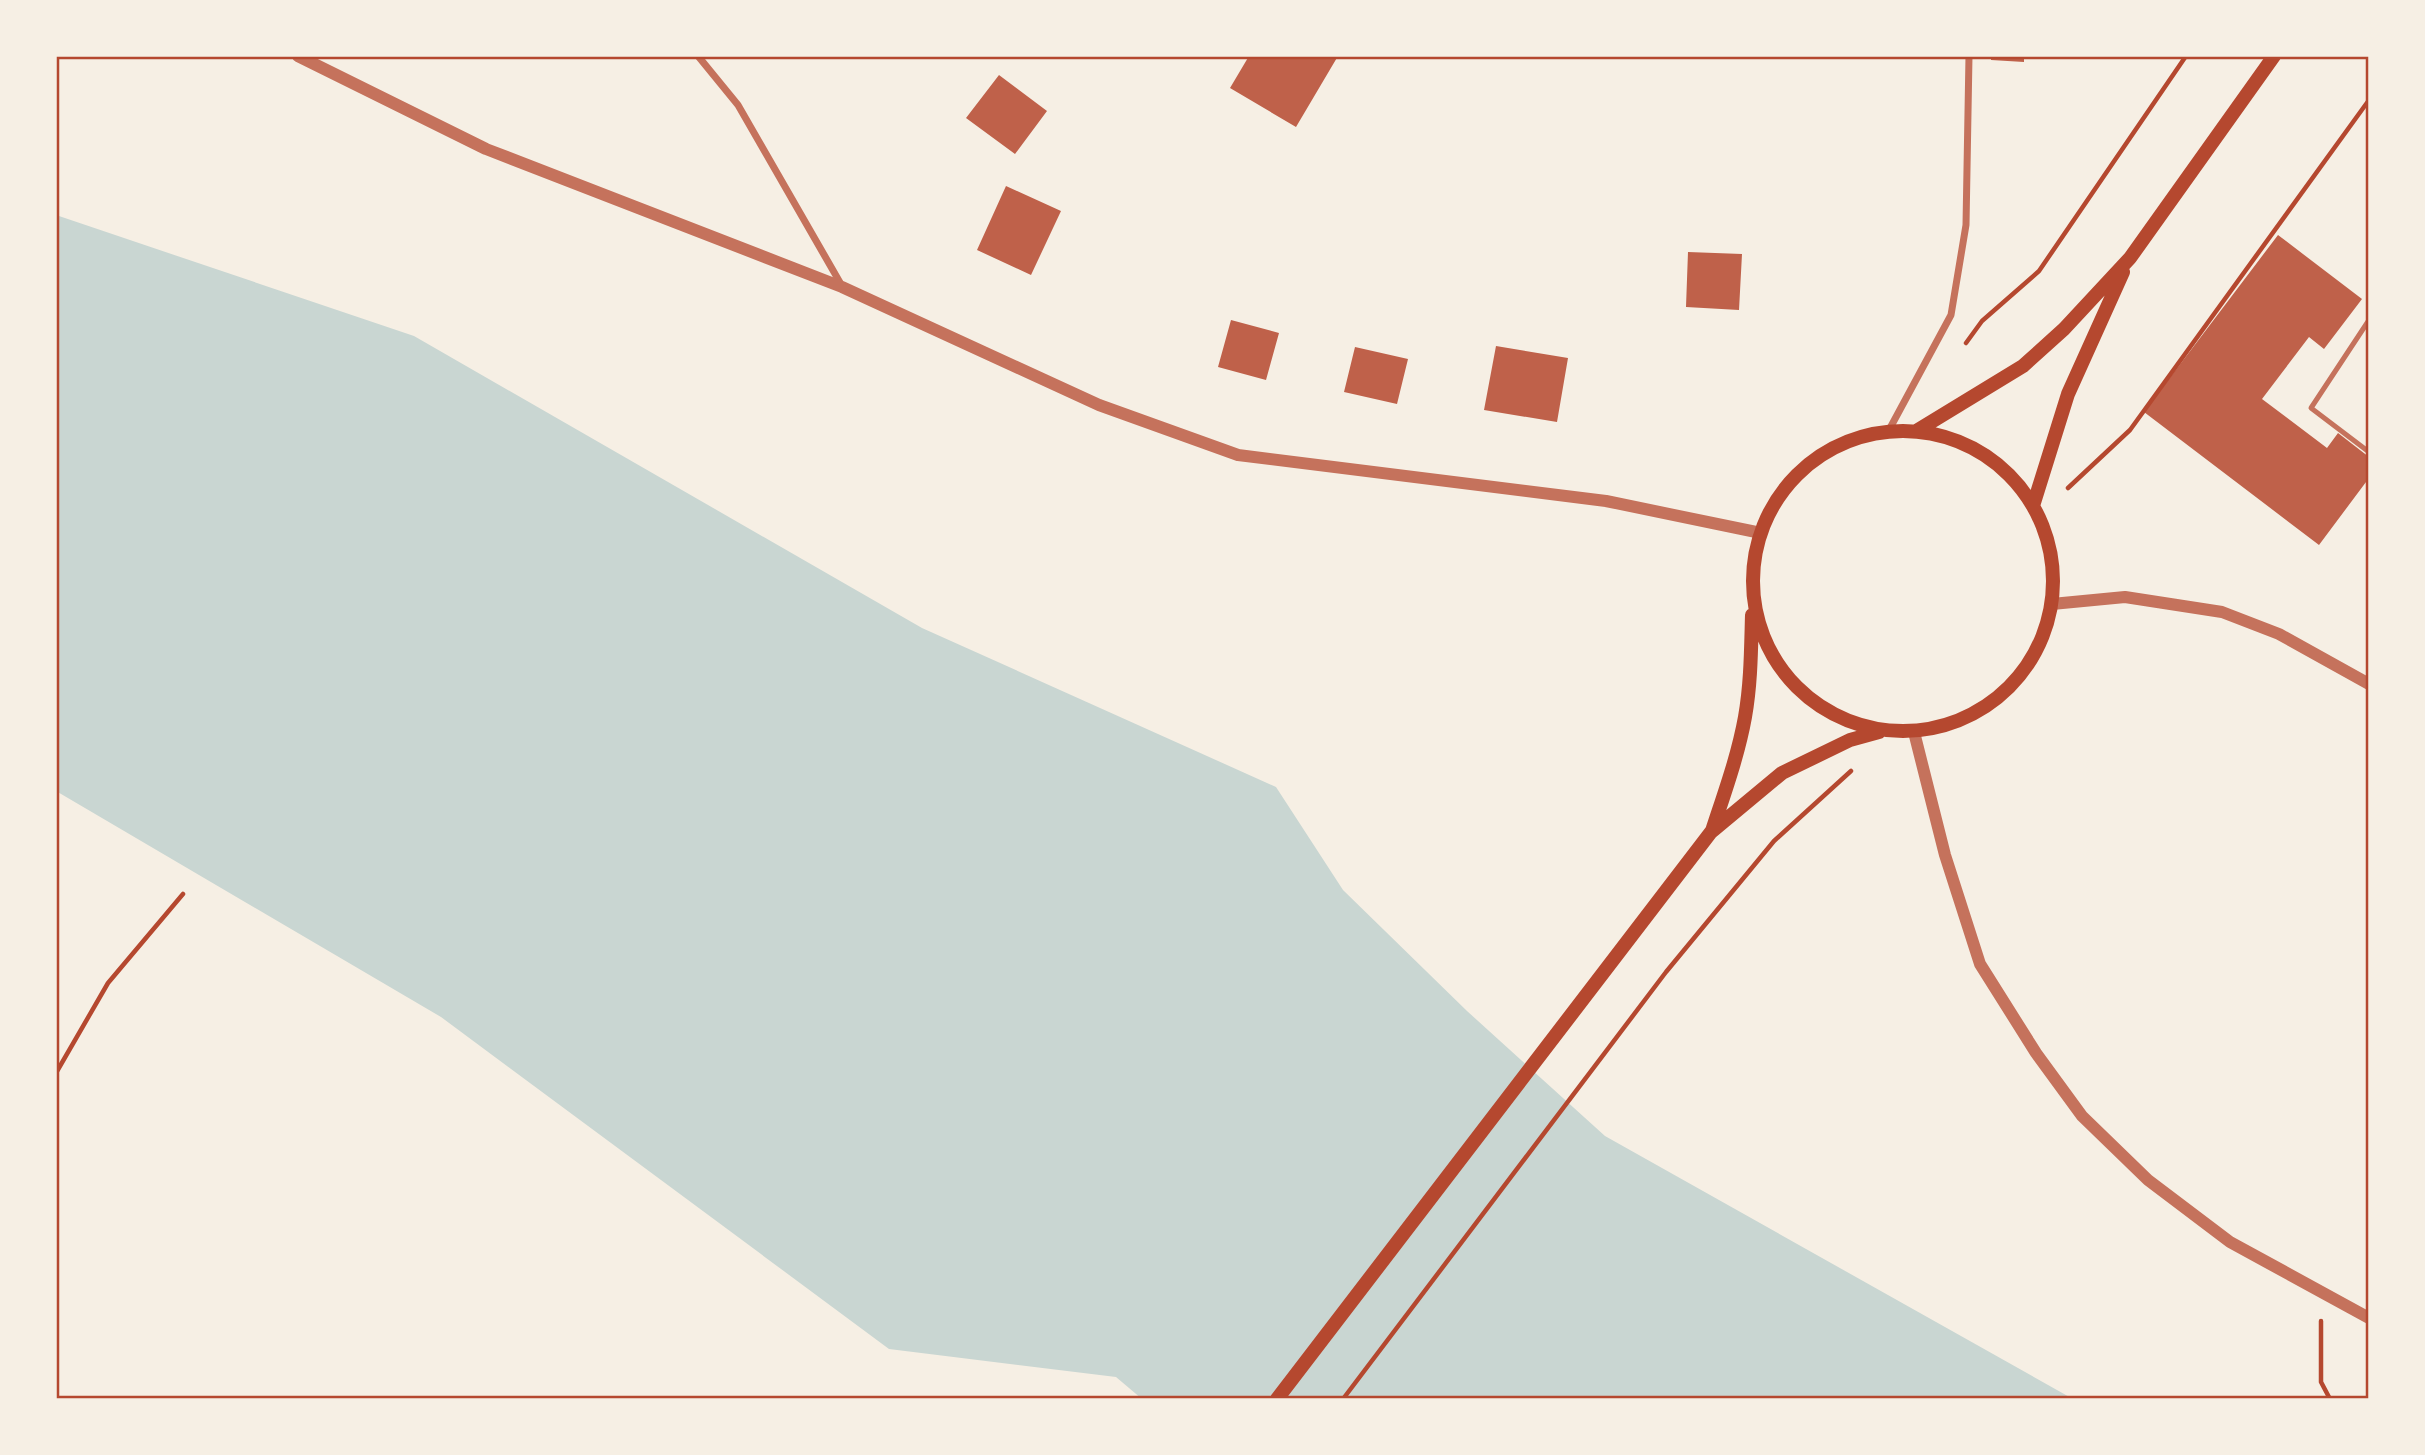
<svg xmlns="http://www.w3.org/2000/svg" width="2425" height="1455" font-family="'DejaVu Sans',sans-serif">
  <rect width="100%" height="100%" fill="#f6efe4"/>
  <path fill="#c9d6d2" d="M56,215L414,336L922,628L1276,787L1343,890L1467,1011L1605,1136L2073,1399H1142L1116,1377L889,1349L441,1017L56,791Z"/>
  <path fill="#bf614a" d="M1249,56H1338L1296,127L1230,88Z
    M1991,56H2024V62L1991,60Z
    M999,75L1047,111L1015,154L966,118Z
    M1006,186L1061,211L1031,275L977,250Z
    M2278,235L2362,299L2324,349L2309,337L2262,399L2327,448L2338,433L2369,457V478L2319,545L2144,412Z
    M1688,252L1742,254L1739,310L1686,307Z
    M1231,320L1279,333L1266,380L1218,367Z
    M1496,346L1568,358L1557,422L1484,410Z
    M1355,347L1408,359L1397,404L1344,392Z"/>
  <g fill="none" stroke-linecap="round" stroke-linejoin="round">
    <path stroke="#b5482f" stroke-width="4.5" d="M1966,343L1982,321L2039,271L2186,56
      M2068,488L2130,430L2369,100
      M56,1073L108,983L183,894
      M2321,1321V1382L2330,1399
      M1343,1399L1666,972L1774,841L1851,771"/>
    <path stroke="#c5725c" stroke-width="5" d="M2369,320L2311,408L2369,452"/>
    <path stroke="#c5725c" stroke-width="7" d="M698,56L738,105L842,286
      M1889,430L1951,315L1966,225L1969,56"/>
    <path stroke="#c5725c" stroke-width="12" d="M298,56L486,149L842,287L1099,405L1238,455L1606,501L1761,533
      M2052,604L2125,597L2222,612L2279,634L2369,684
      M1914,732L1945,855L1980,964L2036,1053L2082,1116L2148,1180L2230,1242L2369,1318"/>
    <path stroke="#b5482f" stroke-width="14" d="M1918,430L2023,366L2064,329L2130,258L2274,56
      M1753 581a150 150 0 1 1 300 0a150 150 0 1 1-300 0Z
      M2033,506L2068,394L2123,272
      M1712,831C1724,794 1738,756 1745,717C1751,683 1751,649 1752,615
      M1277,1399L1711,832L1782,773L1850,740L1879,732"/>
  </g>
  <rect width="2425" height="1455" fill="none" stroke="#f6efe4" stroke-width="116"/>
  <rect x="58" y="58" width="2309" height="1339" fill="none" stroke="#b5482f" stroke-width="2.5"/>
</svg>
